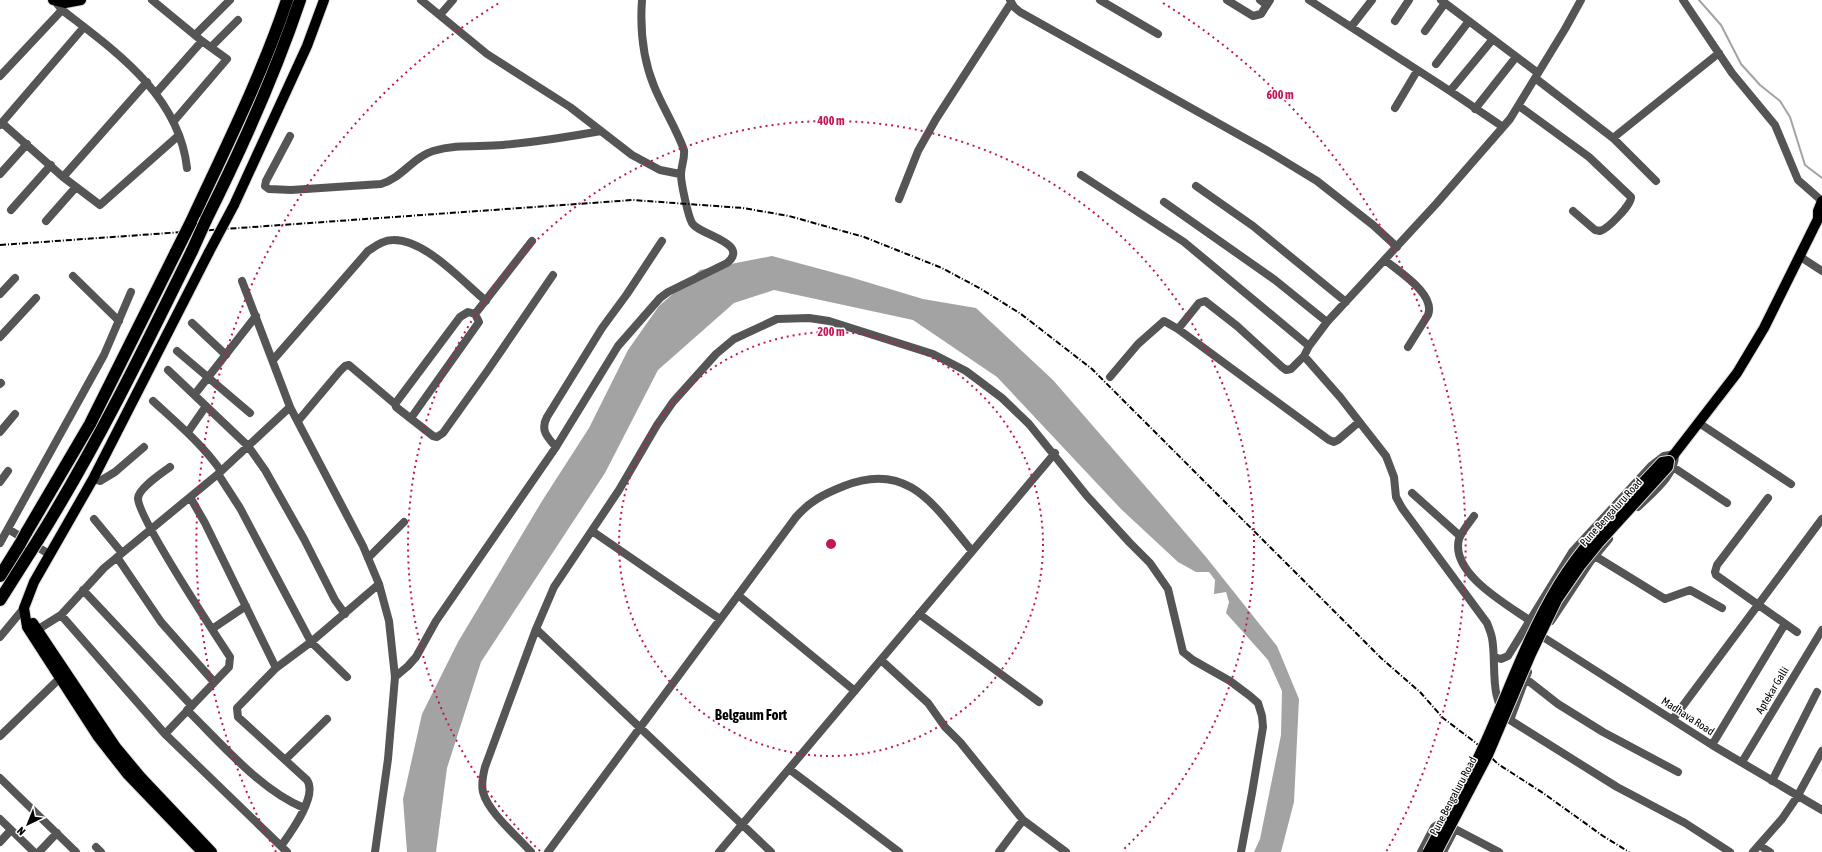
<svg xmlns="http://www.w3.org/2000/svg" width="1822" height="852" font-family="'Asap Condensed',sans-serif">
  <rect width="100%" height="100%" fill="#fff"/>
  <path fill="#a3a3a3" d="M772,256L850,277L923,299L976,308L1053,380L1159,502L1206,557L1277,646L1299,699L1294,802L1281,852H1254L1260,839L1281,735L1282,691L1268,660L1226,613L1229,602L1226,592L1214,594L1215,580L1209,572H1196L1178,562L1121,509L997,377L913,320L774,290L734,303L658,370L605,473L481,662L447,768L436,852H407L403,799L422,714L458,642L542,501L589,428L628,350L659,306L700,270Z"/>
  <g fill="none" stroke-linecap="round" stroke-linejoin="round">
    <path stroke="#a3a3a3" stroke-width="2" d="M1699,0L1721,25L1741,64L1760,85L1780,101L1790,117L1805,165L1822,178"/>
    <g stroke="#dbdbdb" stroke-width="12">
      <path id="major" d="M53,0L65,3L81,0
        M234,205L307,46L324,0
        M1669,461L1737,373L1764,328L1818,219V211L1822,201
        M33,623L116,747L141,777L212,852
        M202,852L127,774L98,737L27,627L24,608L34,582L93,479L209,252"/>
    </g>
    <g stroke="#dbdbdb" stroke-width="14">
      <path id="highway" d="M206,220C242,148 274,77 300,0
        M191,222C225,149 261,77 287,0
        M26,533L90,424L176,252
        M38,540C96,447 144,349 192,251
        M0,576L20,544
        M0,600L31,551"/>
    </g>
    <path stroke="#555" stroke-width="8" d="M152,0L202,41L227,59L174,121
      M421,0L487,54L570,107L632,155L660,170L680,174
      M1010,0L1014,7L1020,12L1266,150L1317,181L1373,225L1397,247
      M1100,0L1158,34
      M1227,0L1253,16L1261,14L1270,0
      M1260,0L1267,5
      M1309,0L1450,91L1503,127
      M1441,0L1538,73
      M1683,0L1732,73L1775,125L1798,180L1822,201
      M55,1L62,10C115,51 179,95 187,168
      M440,15L453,0
      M1395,21L1409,0
      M1351,27L1372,0
      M1425,31L1445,3
      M195,35L230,0
      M211,47L238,20
      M1436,64L1469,21
      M0,76L62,10
      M1535,78L1613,138L1656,181
      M1450,91L1493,39
      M156,93L202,41
      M1519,106L1589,157L1631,197C1632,204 1608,229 1600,231L1595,230L1573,211
      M1395,108L1417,71
      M1475,109L1516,57
      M2,123L63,177L100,205L178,136
      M0,125L84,27
      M290,136L266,181L265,186L269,189L291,190L381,184C402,178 413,157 433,151C456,144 479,147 503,145C536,142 568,137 601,131
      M1613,138L1719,53
      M0,174L27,144
      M1081,175L1184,242L1309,346
      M63,177L147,82
      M1196,186L1253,226L1346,302
      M899,199L918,151L936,119L1011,3
      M1164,202L1275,280L1327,322
      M11,210L51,165
      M46,221L76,187
      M1799,256L1822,271
      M1385,260C1399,272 1436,294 1428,315L1408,347
      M73,276L119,321
      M242,281L290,407L363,546L379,584L389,621L395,677L388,759L375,852
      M0,294L15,278
      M475,314L532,241
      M192,323L226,355
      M1178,329L1199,303L1205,301L1237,326L1282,367L1286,370L1291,369L1304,356L1309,346L1327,322L1436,204L1510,119L1565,29L1581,0
      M0,337L36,298
      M177,351L250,413
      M1304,356L1340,397L1386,456L1394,477L1396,497L1402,508L1487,623C1489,628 1491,633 1492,638C1497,664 1488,700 1510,720L1617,787L1685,823L1730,852
      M273,360L368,251C376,246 383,240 393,240C425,239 463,282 486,301
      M168,370L248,446L265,470L304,539L335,600L345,614
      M1110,377L1138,344L1164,321L1178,329L1329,440L1334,442L1338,440L1359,422
      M0,384L1,383
      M195,394L256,316
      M153,401C177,423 202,444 221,471
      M411,418L479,322L475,314L468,312L460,317L395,404L396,407L433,436L437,437L443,433L488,370L553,275
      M298,421L340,371L345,366L349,365L395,404
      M1699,423L1791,484
      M0,432L15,414
      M188,432L206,406
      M556,447C547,437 540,430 547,417L602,328L627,294L662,241
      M1673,467L1727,503
      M218,474L240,508L311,642L347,677
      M93,479L100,481L115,472L144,447
      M0,482L8,471
      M1412,493L1460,536
      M190,497L205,523L276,668
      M1768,498L1717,565L1715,572L1716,575L1797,632
      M1474,516C1469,523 1462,531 1459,539C1450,573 1506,604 1529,620
      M94,519L122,553
      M8,529L49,554
      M592,531L720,619
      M0,543L104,355L131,292
      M1595,556L1665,599L1690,590L1722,608
      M117,557L161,622L214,682
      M368,558L404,522
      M83,590L192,706
      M738,595L855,691
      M919,614L1039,702
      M61,615L165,734L287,852
      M1551,621L1590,562L1609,539
      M212,629L246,606
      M536,629L771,852
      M37,630L61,615L104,568L218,474L290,407
      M0,637L24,608
      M1543,637L1712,745L1822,810
      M1494,657L1501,659L1508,656L1572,552L1651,466L1664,456L1675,454C1676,475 1652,493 1638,507
      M881,660L928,703L945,727L960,742L1023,820L1066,852
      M395,677L408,666L416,657L436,621L556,447L618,346L660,298L668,292L727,263C751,243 699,235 692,223C688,216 681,183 681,175C681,166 685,159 684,150C676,128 663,108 654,86C643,59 640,28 642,0
      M1526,679L1558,704L1603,732L1678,772
      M187,710C221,743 260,790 304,808
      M1673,719L1822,519
      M1510,720L1528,672
      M165,734L229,667L230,657C215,634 137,516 138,498C139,488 162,473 170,467
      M0,736L60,678
      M1712,745L1785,624
      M285,760L327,719
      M1742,762L1822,630
      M789,769L899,852
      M0,778L76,852
      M1772,781L1817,692
      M0,819L34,852
      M0,842L11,830
      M1759,845L1770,852
      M281,846C291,832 318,796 307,780L238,717L237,708L276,668L311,642L379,584
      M96,847L101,852
      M39,852L57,833
      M531,852C517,836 488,812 483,792C481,784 483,775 485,767L536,629L554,587L619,490L657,425L673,402L716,354L734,339L777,319L809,318L829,321L933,354L966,371L1002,398L1029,424L1087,496L1130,543L1150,563L1168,589L1183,652L1193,660L1230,681L1250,696L1258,703L1262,716L1263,727L1252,793L1241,852
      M548,852L796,517C810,501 824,494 844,486C909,460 935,507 972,551
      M719,852L1055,453
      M999,852L1023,820
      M1421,852L1434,827L1440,823L1455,829L1499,852
      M1443,852L1455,829
      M1753,852L1782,819L1797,797L1822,751"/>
    <use href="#major" stroke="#000" stroke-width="10"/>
    <use href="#highway" stroke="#000" stroke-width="12"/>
    <path stroke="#000" stroke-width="2" stroke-dasharray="6 2 1 2" stroke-linecap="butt" d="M0,245L633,200L743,208L789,216L864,237L942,268L981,289L1021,314L1092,369L1381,658L1420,692L1443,718L1476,743L1498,764L1543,793L1603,836L1629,852"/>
    <g stroke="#dbdbdb" stroke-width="12" stroke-linecap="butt">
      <path id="major-bridge" d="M209,252L234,205
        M1428,852C1446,817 1467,783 1483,747C1508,693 1527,636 1558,585C1586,539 1626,501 1662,462L1669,461L1668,467L1598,544L1581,565L1557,600L1531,654L1488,755L1437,852"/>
    </g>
    <g stroke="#dbdbdb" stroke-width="14" stroke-linecap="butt">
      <path id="highway-bridge" d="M192,251L206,220
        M176,252L191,222
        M20,544L26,533
        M31,551L38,540"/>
    </g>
    <use href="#major-bridge" stroke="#000" stroke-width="10"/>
    <use href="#highway-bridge" stroke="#000" stroke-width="12"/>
  </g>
  <g fill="none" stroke="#c2185b" stroke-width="2" stroke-dasharray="2 4">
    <circle cx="831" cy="544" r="212"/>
    <path d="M540 851A423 423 0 1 1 1122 851"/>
    <path d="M276 852A635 635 0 0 1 499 3M1163 3A635 635 0 0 1 1386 852"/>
  </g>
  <g text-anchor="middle" stroke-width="3" stroke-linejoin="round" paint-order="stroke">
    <g font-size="11" fill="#000" stroke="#fff">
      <text transform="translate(1611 512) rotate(-48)" y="4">Pune Bengaluru Road</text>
      <text transform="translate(1772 690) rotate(-59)" y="4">Aptekar Galli</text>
      <text transform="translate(1688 716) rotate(33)" y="4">Madhava Road</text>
      <text transform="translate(1453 796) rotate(-62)" y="4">Pune Bengaluru Road</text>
    </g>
    <g font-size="15" font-weight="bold" fill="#000" stroke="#fff">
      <text x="751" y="720">Belgaum Fort</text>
    </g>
  </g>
  <circle cx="831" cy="544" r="6" fill="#c2185b" stroke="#fff" stroke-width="2"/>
  <g font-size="12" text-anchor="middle" font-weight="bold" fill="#c2185b" stroke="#fff" stroke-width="3" stroke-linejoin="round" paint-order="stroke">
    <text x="1280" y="99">600 m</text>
    <text x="831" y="125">400 m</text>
    <text x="831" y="336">200 m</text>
  </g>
  <g transform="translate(28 824) rotate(223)" stroke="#ffffff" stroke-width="3" paint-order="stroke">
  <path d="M0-3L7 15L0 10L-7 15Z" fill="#000000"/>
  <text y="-6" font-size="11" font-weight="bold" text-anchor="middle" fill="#000000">N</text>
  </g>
</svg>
